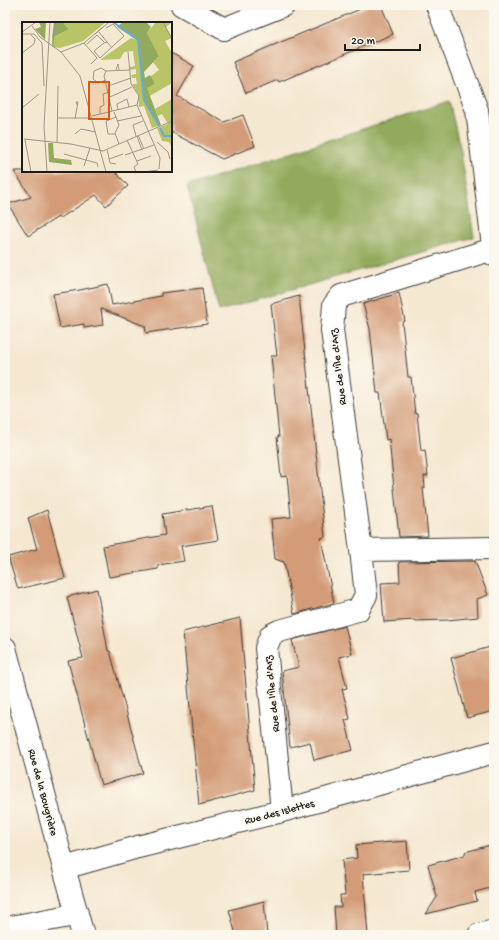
<svg xmlns="http://www.w3.org/2000/svg" width="499" height="940" font-family="'Gochi Hand',sans-serif">
  <rect width="100%" height="100%" fill="#fbf7ec"/>
  <filter id="ink" filterUnits="userSpaceOnUse"><feTurbulence type="fractalNoise" baseFrequency=".025" numOctaves="2"/><feDisplacementMap in="SourceGraphic" scale="8" xChannelSelector="R" yChannelSelector="G"/><feConvolveMatrix kernelMatrix="1 2 1 2 8 2 1 2 1" color-interpolation-filters="sRGB"/></filter>
  <filter id="wash" filterUnits="userSpaceOnUse"><feTurbulence type="fractalNoise" baseFrequency=".012" numOctaves="4" result="noise"/><feDisplacementMap in="SourceGraphic" scale="16" xChannelSelector="R" yChannelSelector="G"/><feGaussianBlur stdDeviation="0.9" result="paint"/><feColorMatrix in="noise" values="0 0 0 0 0 0 0 0 0 0 0 0 0 0 0 0 0 1.4 0 .05"/><feComposite in="paint" operator="in"/></filter>
  <g filter="url(#wash)">
    <rect width="100%" height="100%" fill="#f5e8d1"/>
    <path fill="#92aa5b" stroke="#57633c" d="M449,101L461,152L474,237L219,311L187,186Z"/>
    <g id="blocks">
      <path fill="#d39b77" d="M370,5H381L393,34L279,82L278,80L246,93L233,62Z
        M171,53L194,66L177,96L224,122L243,115L255,146L222,159L171,132Z
        M14,171H115L128,186L106,206L96,195L59,219L58,217L28,236L8,204L31,197Z
        M108,284L112,305L161,296V293L202,288L207,324L146,333L145,326L101,309L103,325L84,328V324L60,328L53,294L80,290Z
        M399,293L405,321L402,322L408,377H411L415,414L417,413L421,451L425,450L428,476H424L425,488H423L428,536L399,537L389,439L386,440L380,393H377L370,329L363,304Z
        M299,296L325,537L321,538L334,603L294,614L284,562L275,559L271,519L291,517L287,476L281,477L277,437H279L271,356H277L271,304Z
        M212,506L218,540L181,546L184,561L158,565V569L109,577L103,546L165,535L162,514Z
        M47,510L65,578L18,589L8,557L37,549L28,518Z
        M475,561L488,595L477,599L478,617L447,620L415,621V620L384,622L381,583L400,582L399,562Z
        M97,589L108,651H110L143,773L101,785L68,661L83,658L67,597Z
        M240,618L255,790L199,805L183,632Z
        M345,626L352,654L339,657L347,688L342,689L350,719L345,720L353,750L314,760L310,742L290,747L282,671L299,667L292,640Z
        M494,646V711L467,718L451,658Z
        M407,841L409,870L363,874L368,935H336L334,907H341L340,895H345L342,860L357,858L356,845Z
        M494,844V887L475,892L477,901L426,914L437,897L428,865L465,855V852Z
        M264,901L267,935H236L229,910Z"/>
    </g>
  </g>
  <g filter="url(#ink)">
    <use href="#blocks" fill-opacity="0" stroke="#3d3b37" stroke-width="1"/>
    <g fill="none" stroke-linecap="round" stroke-linejoin="round">
      <g stroke="#3d3b37" stroke-width="24">
        <path id="street" d="M182,5L224,29L284,5
          M437,5L477,110L494,255
          M361,550L494,548
          M5,648L64,868L83,935
          M282,811L266,648L271,635L279,631L358,610L366,595L361,550L332,330L334,305L341,296L493,249
          M64,868L138,847L282,811L494,752
          M5,928L64,917L77,913
          M479,935L494,931"/>
      </g>
      <use href="#street" stroke="#fff" stroke-width="22"/>
    </g>
  </g>
  <g text-anchor="middle" stroke-width="3" stroke-linejoin="round" paint-order="stroke">
    <g font-size="11" fill="#1c1c1c" stroke="#fbf7ec">
      <text transform="translate(337 367) rotate(-97)" y="4">Rue de l'Île d'Arz</text>
      <text transform="translate(271 694) rotate(-96)" y="4">Rue de l'Île d'Arz</text>
      <text transform="translate(44 792) rotate(75)" y="4">Rue de la Bougrière</text>
      <text transform="translate(279 811) rotate(-15)" y="4">Rue des Islettes</text>
    </g>
  </g>
  <g transform="translate(22 22)">
    <rect width="150" height="150" fill="#f5e8d1"/>
    <path d="M44,0H84L61,19L38,26L30,25V16L47,7L42,2ZM134,0H150L144,5L150,16L143,19L150,31V61L126,75L125,66L133,62L128,55L137,48L131,40L137,34L125,11ZM109,16L115,18L122,78L136,104L130,106L122,84L117,85L116,72L110,62H115L114,56H110L109,53L114,52V47L108,48V45L113,44L111,29L102,30L98,37L78,38ZM150,77V125L147,120L140,119L135,106L146,102L140,92L136,94L133,87Z" fill="#b8c466"/>
    <path d="M17,0H24L23,18L13,7L19,5ZM32,0H44L42,2L47,7L30,16ZM101,0H124L129,5L125,11L137,34L122,50L123,56L128,53L133,62L125,66L139,103L136,104L122,78L115,18L95,5ZM26,121H31L32,136L49,138L50,143L27,140Z" fill="#92aa5b"/>
    <path fill="none" stroke="#66abdc" stroke-width="2" d="M91,0L116,18L122,78L137,104M138,106L142,114H149"/>
    <path fill="none" stroke="#9e9689" stroke-width="1" d="M141,0L150,17M10,4L18,15L39,30L58,54L84,150M0,10L14,0M77,10L90,26M0,12H12L20,21L22,64M73,12L87,0M62,21L75,36L69,42M82,21L72,29L78,36L102,14L91,2L84,6M65,22L75,13L83,21L85,20M31,24L33,0M39,30L62,21L81,5M106,30L109,62L117,74L115,83M0,31L12,22L13,17L9,13M94,48L96,42L97,48M84,49L82,54L90,89M84,49L79,46L72,49L71,57L76,61L84,58M84,49L107,48M86,64L109,56M88,75L110,65M115,83L138,136L137,147M0,86L17,72M96,88L95,82L105,77L107,85M92,90L97,103L93,111L97,122M78,92V85L82,83L81,72L87,70M70,94L115,83M36,96H70M53,97L56,80H54L55,83M95,99L119,94M53,112L59,107L74,110M93,112H86L84,99L94,95M116,113L122,127M114,114L111,103L121,99M115,114L120,128M2,117L49,122L81,129L150,99M3,118L9,150M105,118L116,142L112,145L114,150M135,120L146,130L148,137M35,121L36,64M85,127L88,141L94,142M42,132L75,141L76,145M103,133L132,123M87,137L101,132M115,139L129,134M62,144L68,126M25,150L22,104L28,0M122,150L136,148"/>
    <path fill="#de560d" fill-opacity="0.15" stroke="#de560d" stroke-width="2" d="M67,60H87V97H67Z"/>
    <rect width="150" height="150" fill="none" stroke="#1c1c1c" stroke-width="2"/>
  </g>
  <rect width="499" height="940" fill="none" stroke="#fbf7ec" stroke-width="20"/>
  <path d="M345 44v6h75v-6" fill="none" stroke="#1c1c1c" stroke-width="2"/>
  <text x="351" y="44" font-size="12" fill="#1c1c1c" stroke="#fbf7ec" stroke-width="3" paint-order="stroke">20 m</text>
</svg>
